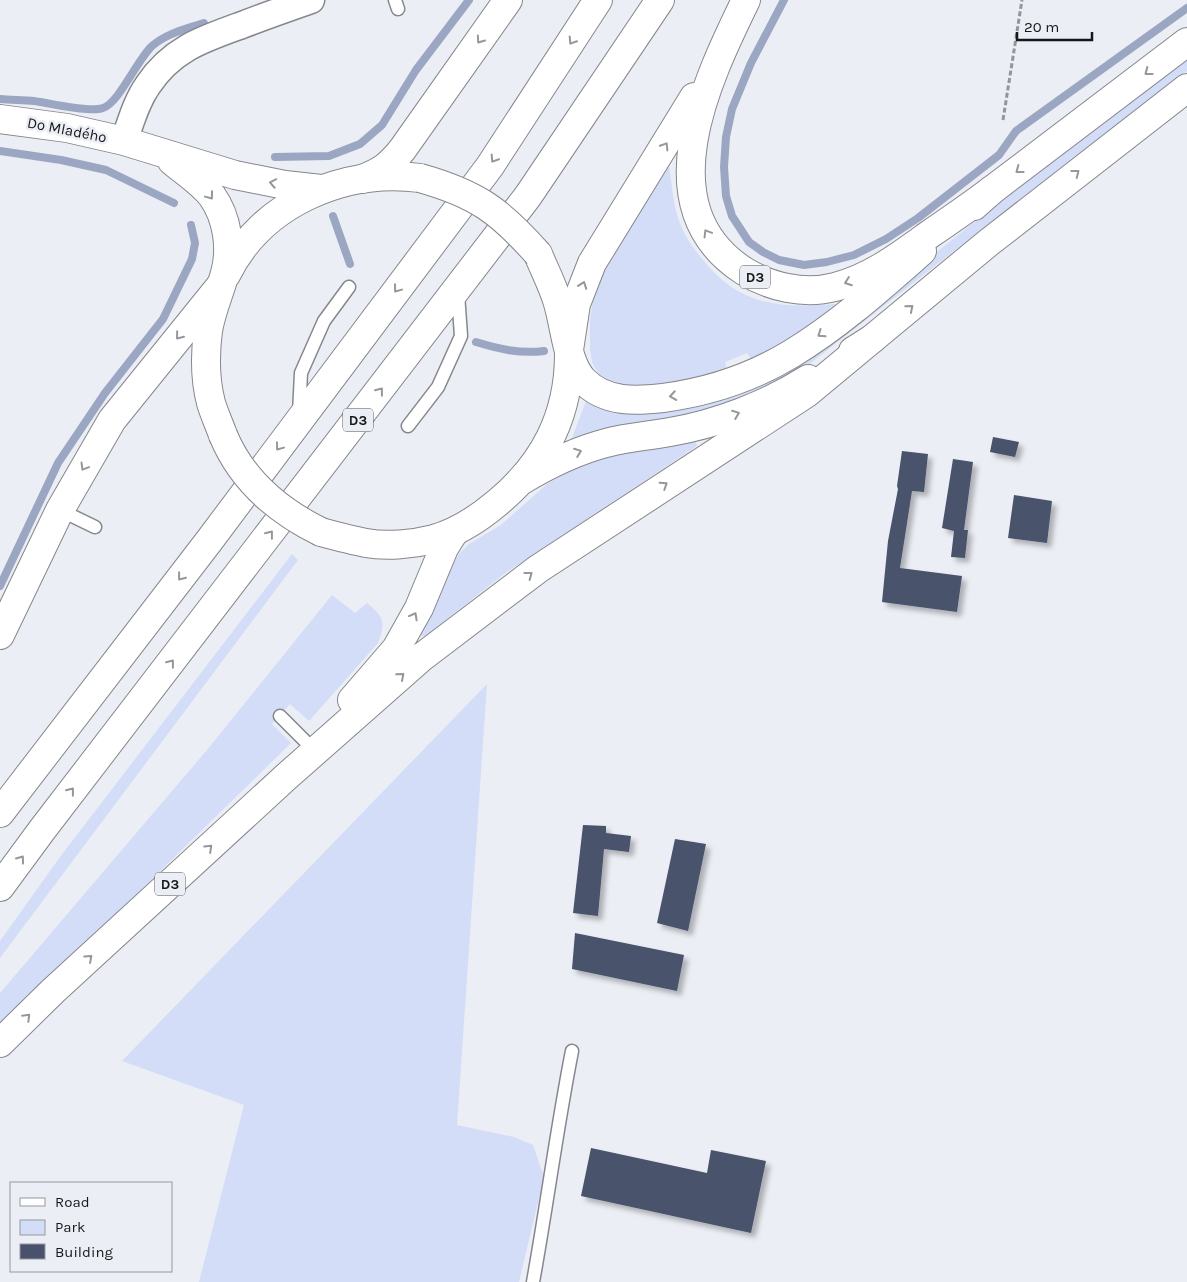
<svg xmlns="http://www.w3.org/2000/svg" width="1187" height="1282" font-family="Karla,sans-serif">
  <defs>
    <filter id="shadow"><feDropShadow dx="4.5" dy="4.5" stdDeviation="2.5" flood-color="#0004"/></filter>
  </defs>
  <rect width="100%" height="100%" fill="#ebeef4"/>
  <path fill="#d3ddf7" d="M1187,57V71L1065,164L807,366L724,407L570,443L588,396L643,408L852,320L1028,179Z
    M666,164L669,165C672,185 673,207 681,226C686,239 695,250 704,261C741,307 782,308 836,304L839,311L753,362L747,353L725,362L728,374L624,390L603,379L596,370L592,362L590,350V319L593,301L602,273Z
    M694,438L697,446L504,574L425,636H419L447,573L457,556L469,544L501,525L547,484L571,470L597,458Z
    M292,554L298,560L0,958V941L60,857Z
    M332,595L355,613L367,603C384,617 386,622 378,643L309,721L290,704L272,724L291,743L0,1028V993L207,750Z
    M487,684L457,1125L514,1137L533,1145L544,1177L519,1282H199L244,1105L122,1061Z"/>
  <g fill="none" stroke-linecap="round" stroke-linejoin="round">
    <path stroke="#9ba6c3" stroke-width="8" d="M784,0L751,63L732,109L726,137L724,167L726,196L732,216L749,242L763,252L779,260L804,265L827,262L854,255L886,239L918,218L999,155L1016,131L1187,8
      M0,99C11,100 23,100 34,101C50,103 89,113 103,108C119,103 137,60 152,46C167,33 186,29 204,23
      M0,151L61,160L106,170L174,203
      M275,157L329,156L360,144L382,125L416,70L469,0
      M333,216L350,264
      M476,342C499,349 519,354 544,351
      M0,586L58,463L105,393L163,319L192,259L195,243L191,225"/>
  </g>
  <path fill="#48526c" filter="url(#shadow)" d="M993,437L1019,442L1015,457L990,452Z
    M902,451L928,454L924,492L912,491L900,568L962,576L957,612L882,602L888,541L898,489L897,486Z
    M953,459L973,462L964,530H968L965,558L951,557L954,531L942,528Z
    M1014,495L1052,501L1047,543L1008,538Z
    M583,825L606,826V833L631,836L629,852L604,849L598,916L573,913Z
    M675,839L706,844L688,931L657,923Z
    M575,933L684,955L677,991L572,969Z
    M591,1148L707,1173L711,1150L766,1161L751,1233L581,1196Z"/>
  <g fill="none" stroke-linecap="round" stroke-linejoin="round">
    <g stroke="#85878c" stroke-width="15">
      <path id="service" d="M395,0L398,9
        M299,413L301,373L324,321L349,287
        M408,426L438,387L461,336L458,294
        M60,510L95,527
        M280,716L311,747
        M533,1282C547,1205 557,1127 572,1051"/>
    </g>
    <g stroke="#85878c" stroke-width="29">
      <path id="minor" d="M124,141C131,122 136,102 148,85C172,49 203,39 242,25C265,16 288,8 311,0"/>
    </g>
    <g stroke="#85878c" stroke-width="30">
      <path id="secondary" d="M0,119L67,128L124,141L235,175L285,185L321,189
        M172,161C185,172 201,182 212,196C227,217 232,248 225,273C220,292 211,311 208,331C205,354 205,380 211,403C214,413 219,424 223,435
        M974,206L992,190L1187,42
        M538,254C544,269 552,284 557,300C565,324 566,363 584,381C606,403 636,401 663,398C708,392 753,377 791,354C839,325 881,287 922,251
        M226,275C261,203 344,168 420,178
        M853,351L872,339L988,243L1187,88
        M519,482C547,465 575,451 606,443C627,437 648,436 670,432C717,424 767,405 808,379
        M321,532C336,536 351,540 366,543C387,547 414,544 434,539C458,532 478,519 497,503C544,464 569,416 569,354"/>
    </g>
    <g stroke="#85878c" stroke-width="30">
      <path id="motorway" d="M746,0C707,80 645,207 744,271C770,287 804,295 835,287C870,278 898,257 927,236C949,221 971,206 992,190
        M362,179C381,172 389,166 402,150L508,0
        M569,350L576,304L592,263L694,97
        M0,635L60,510L112,420L221,285
        M352,700L396,649L419,608L444,548L454,532
        M0,813L209,541L490,166L598,0
        M0,887L42,830L528,196L660,0
        M0,1043L53,991L286,777L422,657L538,569L807,393L872,339"/>
    </g>
    <path stroke="#93959a" stroke-width="3" stroke-dasharray="5 2.5" stroke-linecap="butt" d="M1003,120L1022,0"/>
    <use href="#service" stroke="#fff" stroke-width="12"/>
    <use href="#minor" stroke="#fff" stroke-width="26"/>
    <use href="#secondary" stroke="#fff" stroke-width="28"/>
    <use href="#motorway" stroke="#fff" stroke-width="28"/>
    <g stroke="#85878c" stroke-width="30" stroke-linecap="butt">
      <path id="secondary-bridge" d="M420,178C477,194 500,211 538,254
        M223,435C242,481 278,511 321,532"/>
    </g>
    <use href="#secondary-bridge" stroke="#fff" stroke-width="28"/>
  </g>
  <defs><path id="oneway-chevron" d="M-2-3.5L2.5 0L-2 3.5" fill="none" stroke-width="1.6" stroke-linecap="round" stroke-linejoin="round" transform="scale(1.25)"/></defs>
  <g stroke="#969798">
    <use href="#oneway-chevron" transform="translate(480 40) rotate(125)"/>
    <use href="#oneway-chevron" transform="translate(572 41) rotate(123)"/>
    <use href="#oneway-chevron" transform="translate(1148 72) rotate(143)"/>
    <use href="#oneway-chevron" transform="translate(665 146) rotate(-58)"/>
    <use href="#oneway-chevron" transform="translate(494 159) rotate(123)"/>
    <use href="#oneway-chevron" transform="translate(1019 170) rotate(143)"/>
    <use href="#oneway-chevron" transform="translate(1076 173) rotate(-38)"/>
    <use href="#oneway-chevron" transform="translate(273 183) rotate(-169)"/>
    <use href="#oneway-chevron" transform="translate(210 196) rotate(53)"/>
    <use href="#oneway-chevron" transform="translate(707 233) rotate(-121)"/>
    <use href="#oneway-chevron" transform="translate(848 282) rotate(160)"/>
    <use href="#oneway-chevron" transform="translate(583 285) rotate(-70)"/>
    <use href="#oneway-chevron" transform="translate(397 289) rotate(127)"/>
    <use href="#oneway-chevron" transform="translate(910 308) rotate(-40)"/>
    <use href="#oneway-chevron" transform="translate(821 334) rotate(145)"/>
    <use href="#oneway-chevron" transform="translate(179 336) rotate(129)"/>
    <use href="#oneway-chevron" transform="translate(380 391) rotate(-52)"/>
    <use href="#oneway-chevron" transform="translate(673 396) rotate(171)"/>
    <use href="#oneway-chevron" transform="translate(736 414) rotate(-21)"/>
    <use href="#oneway-chevron" transform="translate(279 447) rotate(127)"/>
    <use href="#oneway-chevron" transform="translate(578 452) rotate(-21)"/>
    <use href="#oneway-chevron" transform="translate(84 467) rotate(121)"/>
    <use href="#oneway-chevron" transform="translate(664 485) rotate(-33)"/>
    <use href="#oneway-chevron" transform="translate(270 534) rotate(-52)"/>
    <use href="#oneway-chevron" transform="translate(529 575) rotate(-37)"/>
    <use href="#oneway-chevron" transform="translate(181 577) rotate(128)"/>
    <use href="#oneway-chevron" transform="translate(414 616) rotate(-61)"/>
    <use href="#oneway-chevron" transform="translate(171 663) rotate(-52)"/>
    <use href="#oneway-chevron" transform="translate(401 676) rotate(-41)"/>
    <use href="#oneway-chevron" transform="translate(71 791) rotate(-52)"/>
    <use href="#oneway-chevron" transform="translate(209 848) rotate(-43)"/>
    <use href="#oneway-chevron" transform="translate(21 859) rotate(-54)"/>
    <use href="#oneway-chevron" transform="translate(89 958) rotate(-42)"/>
    <use href="#oneway-chevron" transform="translate(27 1017) rotate(-45)"/>
  </g>
  <g text-anchor="middle" stroke-width="5" stroke-linejoin="round" paint-order="stroke">
    <g fill="#ebeef4" stroke="#56585b" stroke-width="1">
      <rect x="740" y="265.5" width="30" height="23" rx="4"/>
      <rect x="343" y="408.5" width="30" height="23" rx="4"/>
      <rect x="155" y="872.5" width="30" height="23" rx="4"/>
    </g>
    <g font-size="14" font-weight="bold" fill="#161719">
      <text x="755" y="282">D3</text>
      <text x="358" y="425">D3</text>
      <text x="170" y="889">D3</text>
    </g>
    <g font-size="15" fill="#161719" stroke="#ebeef4">
      <text transform="translate(67 130) rotate(11)" y="5">Do Mladého</text>
    </g>
  </g>
  <rect x="10" y="1182" width="162" height="90" fill="#ebeef4" stroke="#96989c"/>
  <rect x="20" y="1198" width="25" height="8" fill="#ffffff" stroke="#96989c"/>
  <text x="55" y="1207" font-size="15" fill="#161719">Road</text>
  <rect x="20" y="1220" width="25" height="15" fill="#d3ddf7" stroke="#96989c"/>
  <text x="55" y="1232" font-size="15" fill="#161719">Park</text>
  <rect x="20" y="1244" width="25" height="15" fill="#48526c" stroke="#96989c"/>
  <text x="55" y="1257" font-size="15" fill="#161719">Building</text>
  <path d="M1017 32v8h75v-8" fill="none" stroke="#161719" stroke-width="2.5"/>
  <text x="1024" y="32" font-size="15" fill="#161719" stroke="#ebeef4" stroke-width="4" paint-order="stroke">20 m</text>
</svg>
